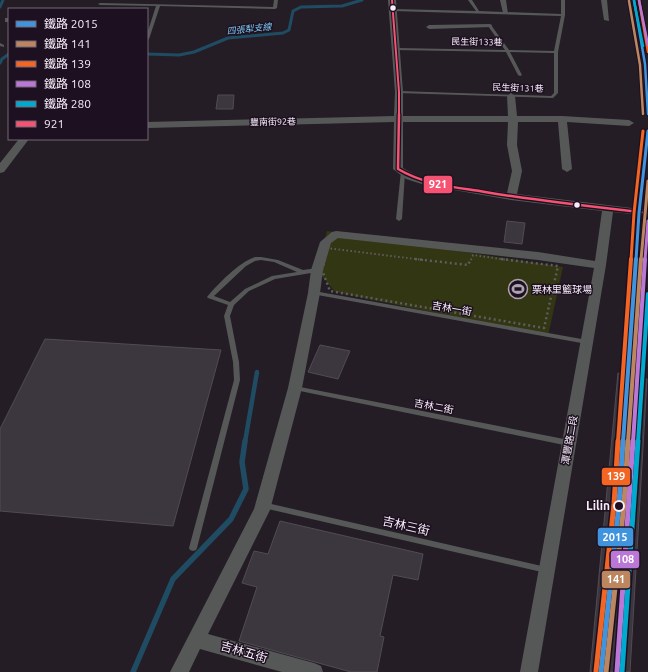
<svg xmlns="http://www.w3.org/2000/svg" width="648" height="672" font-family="Ubuntu,'Noto Sans TC',sans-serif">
  <rect width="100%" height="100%" fill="#241d26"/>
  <path fill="#333612" d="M327,231L563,267L548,336L335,292L317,270Z"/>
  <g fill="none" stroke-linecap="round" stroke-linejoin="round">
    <path stroke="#1f4c63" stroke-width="3" d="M0,7L3,0
      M147,54L179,55L194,52L228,38L283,33L289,30L293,11L301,7L342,6L362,0
      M0,63L2,59L9,54"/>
    <path stroke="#1f4c63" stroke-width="4.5" d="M245,442L257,372"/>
    <path stroke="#1f4c63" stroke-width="5.5" d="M133,672L173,579L231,519L246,489L242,462L245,441"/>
  </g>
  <path fill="#3c363e" stroke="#514b53" d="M218,95H234L233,109H216Z
    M507,221L525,223L522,244L504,242Z
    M45,339L221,350L173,526L0,511V429Z
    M320,345L350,351L338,379L308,372Z
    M618,373L647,379L630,672H590Z
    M280,521L423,554L418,580L393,575L380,636L384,637L377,672H351L239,641L257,587L242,583L254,551L268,554Z"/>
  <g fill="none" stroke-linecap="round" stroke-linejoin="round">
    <path stroke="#5e5d5f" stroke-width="2" stroke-dasharray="1.5 2.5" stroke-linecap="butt" d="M324,260L327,248L423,260
      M471,260L473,255L508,260"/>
    <path stroke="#5e5d5f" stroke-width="2.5" stroke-dasharray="2 3" stroke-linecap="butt" d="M325,259L322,270L330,291L544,328L558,266L501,259
      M415,259L468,265L471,259"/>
    <path fill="#565857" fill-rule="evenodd" d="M274,0H278L277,8L275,9L160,6L149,39L147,40V34L156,6L100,5L98,4L100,3L273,7Z
      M468,0H472L479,11L561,14V0H565V15L558,52V93L553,98L398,93V91H399L551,96L554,93V53L510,52L522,75L520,76L518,75L506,52L397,50L395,49L397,48L505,50L488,26L490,25H491L509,50L554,51L561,16L393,11L391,10L393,9L476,11Z
      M0,43L4,45V47L0,46Z
      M401,171H405V172L402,219L399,221L396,219Z
      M255,257H261L278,260L303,270L317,268L320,270L317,272L275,279L249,291L234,305L230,316L239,362L240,380L197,548L196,550L193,551L190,550L189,548L234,380L233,362L224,316L228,305L208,298L207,297C217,285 239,262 255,257ZM261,260L274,262L297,272L272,276L245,289L230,302L214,296L246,266L255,261Z
      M314,291L587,340L590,342L587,344L312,294L311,293Z
      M293,386H295L569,440L571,441L572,443L571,445L569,446L295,390H293L292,388Z
      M267,503L546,567L549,568L550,570L549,572L546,573L268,509L264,512L261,511L260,509L264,504Z"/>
    <path fill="#565857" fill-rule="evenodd" d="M500,0H506L508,14L503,13Z
      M601,0H607L609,21L604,20Z
      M490,24L492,25V27L429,29L426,27L429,25Z"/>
    <path fill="#565857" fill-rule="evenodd" d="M388,0H396L403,92V116H508L507,96L511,93L515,96L517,116H562L629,120L634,123L629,126L567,122L572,169L567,172L562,169L558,122H518L517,145L522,171L517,194L648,210V216L613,212L606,265L538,672H520L594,268L538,260L338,238L331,243L323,270L320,293L302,388L270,510L208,634L314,663L321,666L323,672H282L200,649L189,672H170L254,509L288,388L308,293L311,270L320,242L332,232L336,231L538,252L595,261L602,211L511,200L425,185L406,179L393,169L394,122L147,128V122L394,116L395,92ZM403,122H508L507,145L512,171L507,193C475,188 429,185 403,168Z
      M5,18H9V22H5Z
      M19,139H29L4,172L0,173V163Z"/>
    <g stroke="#1d1020" stroke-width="4">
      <path id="bus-1-far1" d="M392,0L399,92V115"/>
    </g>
    <g stroke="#1d1020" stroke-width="5">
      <path id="bus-1" d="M399,114L398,169C425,185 455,187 485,192C539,201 594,207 648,213"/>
    </g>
    <use href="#bus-1-far1" stroke="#f65372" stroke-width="2"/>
    <use href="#bus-1" stroke="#f65372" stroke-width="2.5"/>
    <g stroke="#1d1020" stroke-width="4.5">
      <path id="rail-1-far3" d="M634,0L645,64L648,114"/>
    </g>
    <g stroke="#1d1020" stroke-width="5.5">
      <path id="rail-1-far2" d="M636,260L639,213L648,131"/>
    </g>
    <g stroke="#1d1020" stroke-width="7">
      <path id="rail-1-far1" d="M623,442L636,259"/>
    </g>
    <g stroke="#1d1020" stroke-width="8">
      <path id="rail-1" d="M601,672L619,504L623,441"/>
    </g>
    <g stroke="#1d1020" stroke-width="4.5">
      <path id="rail-2-far3" d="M629,1L640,65L643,114"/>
    </g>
    <g stroke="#1d1020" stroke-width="5.5">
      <path id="rail-2-far2" d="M641,260L648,181"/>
    </g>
    <g stroke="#1d1020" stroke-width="7">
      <path id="rail-2-far1" d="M628,442L641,259"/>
    </g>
    <g stroke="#1d1020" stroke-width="8">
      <path id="rail-2" d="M606,672L624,504L628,441"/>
    </g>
    <g stroke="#1d1020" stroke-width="4.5">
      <path id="rail-3-far3" d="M639,0L648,52"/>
    </g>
    <g stroke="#1d1020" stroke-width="5.5">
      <path id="rail-3-far2" d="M631,260L634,213L643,131"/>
    </g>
    <g stroke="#1d1020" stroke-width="7">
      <path id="rail-3-far1" d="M618,442L631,259"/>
    </g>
    <g stroke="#1d1020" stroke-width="8">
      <path id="rail-3" d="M596,671L614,504L618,441"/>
    </g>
    <g stroke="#1d1020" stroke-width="4.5">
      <path id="rail-4-far3" d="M639,0L648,45"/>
    </g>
    <g stroke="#1d1020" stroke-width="5.5">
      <path id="rail-4-far2" d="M645,260L648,221"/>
    </g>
    <g stroke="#1d1020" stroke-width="7">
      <path id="rail-4-far1" d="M633,442L645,259"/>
    </g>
    <g stroke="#1d1020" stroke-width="8">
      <path id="rail-4" d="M617,672L633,441"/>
    </g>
    <g stroke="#1d1020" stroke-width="4.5">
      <path id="rail-5-far2" d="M634,1L643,46"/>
    </g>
    <g stroke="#1d1020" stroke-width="7">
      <path id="rail-5-far1" d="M638,442L648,294"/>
    </g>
    <g stroke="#1d1020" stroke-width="8">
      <path id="rail-5" d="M622,672L638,441"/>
    </g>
    <use href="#rail-1-far3" stroke="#4094de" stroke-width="2.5"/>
    <use href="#rail-1-far2" stroke="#4094de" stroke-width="3"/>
    <use href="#rail-1-far1" stroke="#4094de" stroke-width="4"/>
    <use href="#rail-1" stroke="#4094de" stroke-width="5"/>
    <use href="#rail-2-far3" stroke="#bb8660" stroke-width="2.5"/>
    <use href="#rail-2-far2" stroke="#bb8660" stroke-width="3"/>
    <use href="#rail-2-far1" stroke="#bb8660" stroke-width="4"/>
    <use href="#rail-2" stroke="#bb8660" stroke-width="5"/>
    <use href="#rail-3-far3" stroke="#f26522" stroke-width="2.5"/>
    <use href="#rail-3-far2" stroke="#f26522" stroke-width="3"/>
    <use href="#rail-3-far1" stroke="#f26522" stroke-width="4"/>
    <use href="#rail-3" stroke="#f26522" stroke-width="5"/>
    <use href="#rail-4-far3" stroke="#ba77d6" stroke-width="2.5"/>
    <use href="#rail-4-far2" stroke="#ba77d6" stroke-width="3"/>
    <use href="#rail-4-far1" stroke="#ba77d6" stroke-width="4"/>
    <use href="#rail-4" stroke="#ba77d6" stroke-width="5"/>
    <use href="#rail-5-far2" stroke="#00a9ce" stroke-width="2.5"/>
    <use href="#rail-5-far1" stroke="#00a9ce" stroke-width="4"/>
    <use href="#rail-5" stroke="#00a9ce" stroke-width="5"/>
  </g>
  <defs>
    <g id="stadium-ring" transform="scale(1)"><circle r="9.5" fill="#1d1020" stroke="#ada4af" stroke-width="1.5"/><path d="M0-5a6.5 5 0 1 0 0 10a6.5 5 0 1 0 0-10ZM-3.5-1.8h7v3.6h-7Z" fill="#ada4af"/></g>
  </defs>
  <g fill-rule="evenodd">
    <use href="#stadium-ring" x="518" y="289"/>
  </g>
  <g fill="#f7edf9" stroke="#1d1020" stroke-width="1.5">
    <circle cx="393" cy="8" r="3.5"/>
    <circle cx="577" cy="205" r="3.5"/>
  </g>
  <circle fill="#1d1020" stroke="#f7edf9" stroke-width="2" cx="619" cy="506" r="5"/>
  <g text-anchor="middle" stroke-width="3" stroke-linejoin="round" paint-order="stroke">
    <g font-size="9" font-style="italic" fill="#7dcdf6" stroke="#1d1020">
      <text transform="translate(249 29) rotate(-6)" y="3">四張犁支線</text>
    </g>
    <g font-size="9" fill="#f7edf9" stroke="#1d1020">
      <text transform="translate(477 42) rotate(1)" y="3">民生街133巷</text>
      <text transform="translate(518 88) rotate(2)" y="3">民生街131巷</text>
      <text transform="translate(273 122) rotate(-1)" y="3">豐南街92巷</text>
    </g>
    <g font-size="10" fill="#f7edf9" stroke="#1d1020" text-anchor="start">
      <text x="532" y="293">栗林里籃球場</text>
    </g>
    <g font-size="10" fill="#f7edf9" stroke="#1d1020">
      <text transform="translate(452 308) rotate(10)" y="4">吉林一街</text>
      <text transform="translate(434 406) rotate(11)" y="4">吉林二街</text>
      <text transform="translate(569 440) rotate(-80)" y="4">潭豐路二段</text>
    </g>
    <g font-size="12" font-weight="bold" fill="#f7edf9" stroke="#1d1020" text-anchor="end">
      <text x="610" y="510">Lilin</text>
    </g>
    <g font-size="12" fill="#f7edf9" stroke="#1d1020">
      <text transform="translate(406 526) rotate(13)" y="4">吉林三街</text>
      <text transform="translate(244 652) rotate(16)" y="4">吉林五街</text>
    </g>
  </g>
  <g stroke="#1d1020" stroke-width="1.5">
    <rect x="423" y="175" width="30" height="19" rx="4" fill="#f65372"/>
    <rect x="601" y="467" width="30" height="19" rx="4" fill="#f26522"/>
    <rect x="597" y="527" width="37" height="20" rx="4" fill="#4094de"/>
    <rect x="610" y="550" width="30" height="19" rx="4" fill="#ba77d6"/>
    <rect x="601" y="570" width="30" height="19" rx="4" fill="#bb8660"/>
  </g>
  <g font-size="11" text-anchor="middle" font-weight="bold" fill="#fff">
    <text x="438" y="188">921</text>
    <text x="616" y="480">139</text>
    <text x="615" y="541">2015</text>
    <text x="625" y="563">108</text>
    <text x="616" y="583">141</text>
  </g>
  <rect x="8" y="8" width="140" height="132" fill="#1d1020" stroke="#746877"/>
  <rect x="16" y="21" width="20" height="6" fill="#4094de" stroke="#746877"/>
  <text x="44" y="28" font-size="12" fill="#f7edf9">鐵路 2015</text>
  <rect x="16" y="41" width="20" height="6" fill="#bb8660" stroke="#746877"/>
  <text x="44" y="48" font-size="12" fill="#f7edf9">鐵路 141</text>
  <rect x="16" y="61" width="20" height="6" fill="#f26522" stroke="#746877"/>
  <text x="44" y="68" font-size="12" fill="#f7edf9">鐵路 139</text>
  <rect x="16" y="81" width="20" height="6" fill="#ba77d6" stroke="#746877"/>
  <text x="44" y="88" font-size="12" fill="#f7edf9">鐵路 108</text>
  <rect x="16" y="101" width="20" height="6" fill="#00a9ce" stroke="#746877"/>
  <text x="44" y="108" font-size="12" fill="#f7edf9">鐵路 280</text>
  <rect x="16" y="121" width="20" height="6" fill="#f65372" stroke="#746877"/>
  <text x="44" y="128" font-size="12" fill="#f7edf9">921</text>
</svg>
